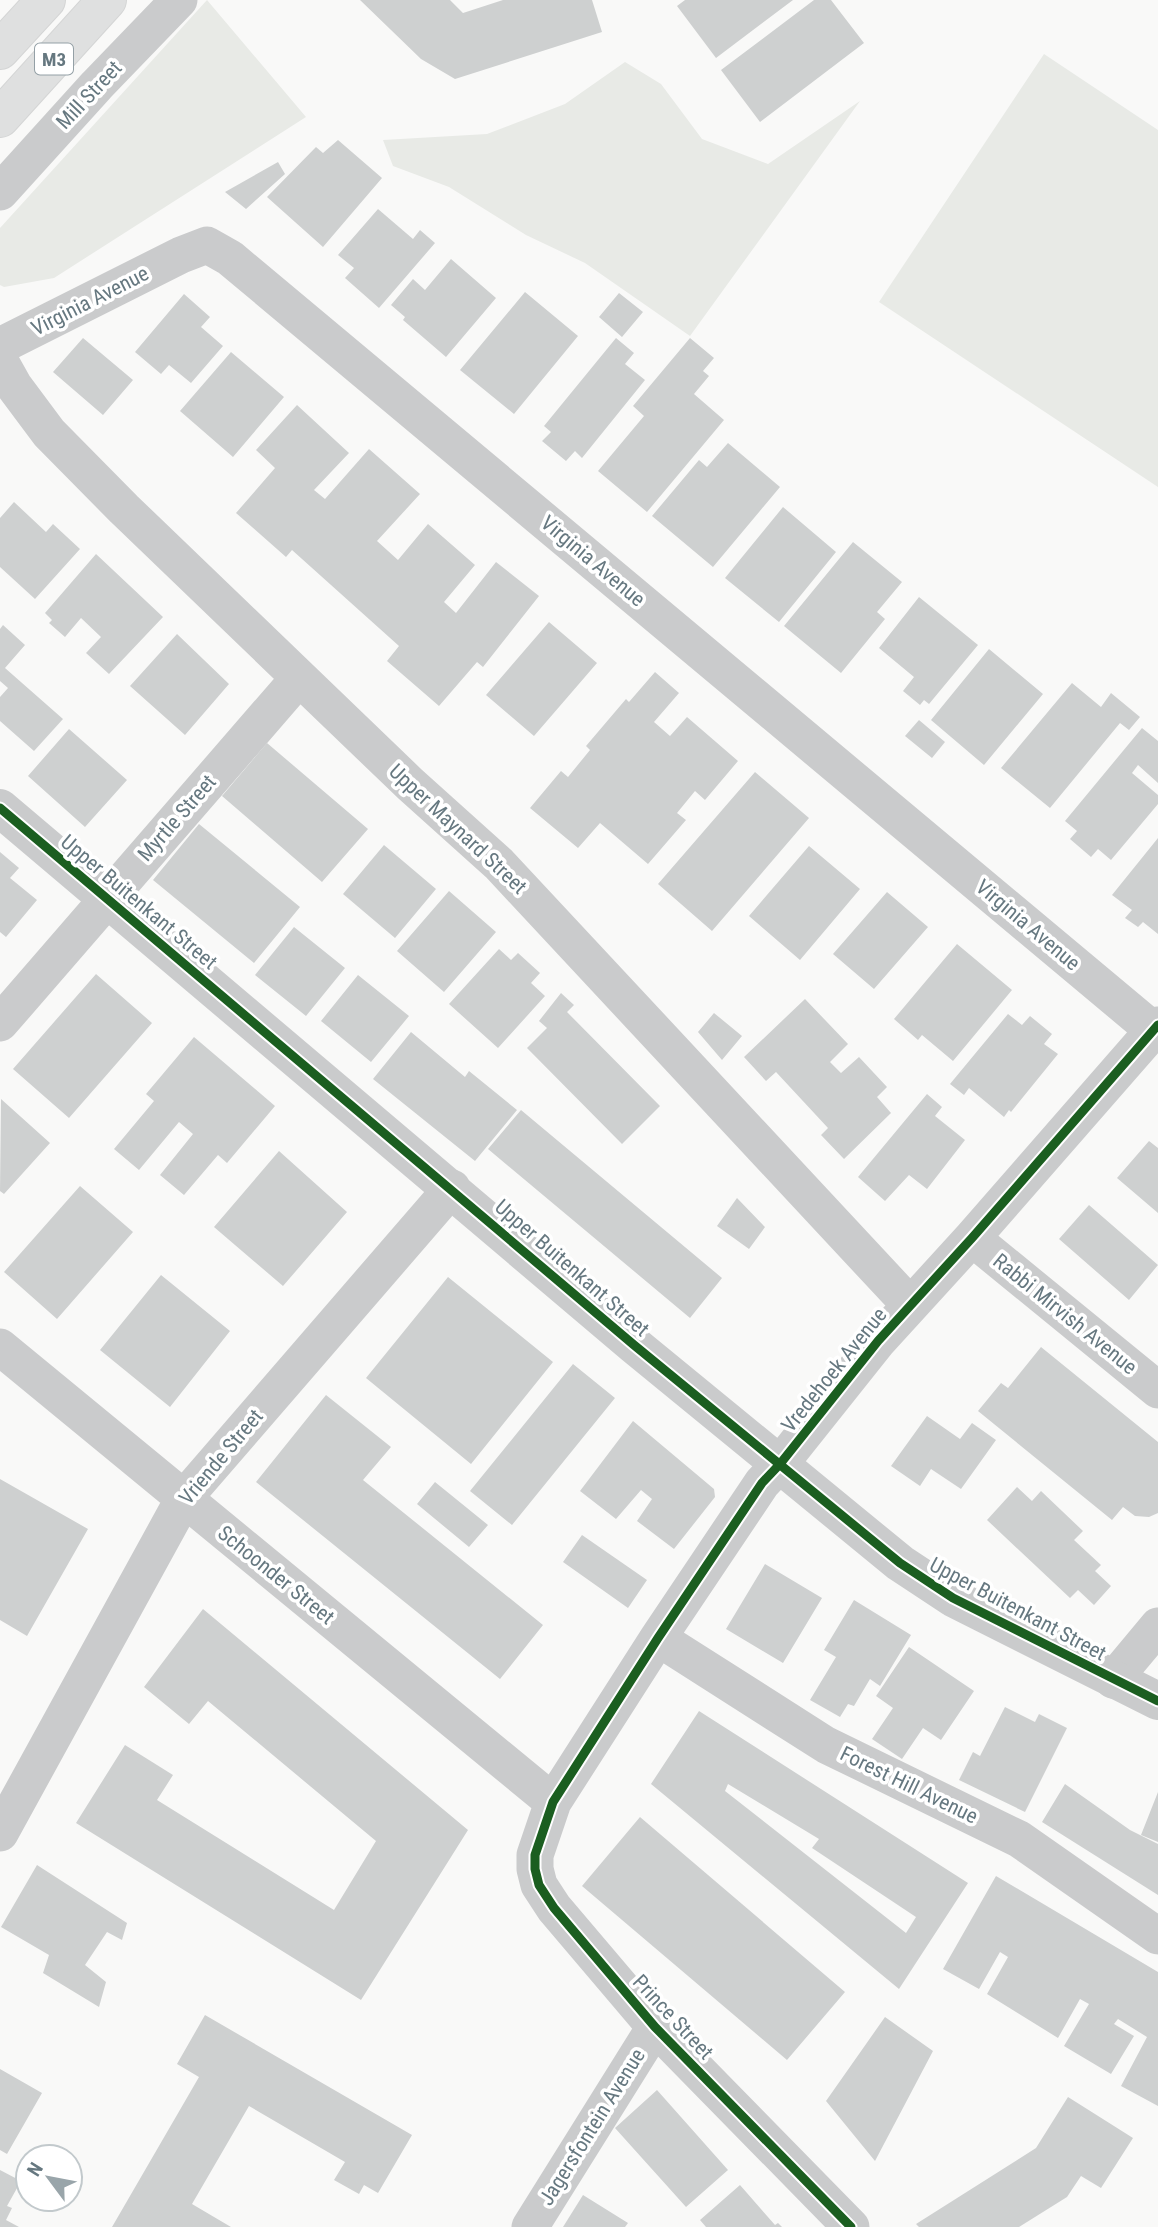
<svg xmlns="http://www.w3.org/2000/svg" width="1158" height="2227" font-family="'Roboto Condensed',sans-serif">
  <rect width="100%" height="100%" fill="#f9f9f8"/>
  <path fill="#e8eae6" d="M207,0L306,117L54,278L4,287L0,285V228Z
    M1044,54L1158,130V487L879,302Z
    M625,62L661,84L702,139L768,164L860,101L690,336L585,263L526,235L449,187L393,166L383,140L487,134L565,104Z"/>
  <path fill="#ced0d0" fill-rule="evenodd" d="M360,0H450L463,13L503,0H592L602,32L455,79L421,59Z
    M685,0H793L716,58L677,6Z
    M814,0H831L864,43L760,122L721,70Z
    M338,140L382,178L323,247L267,197L316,147L323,153Z
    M278,162L285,174L246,209L225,192Z
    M378,209L413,239L420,230L435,243L379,308L345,278L354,268L338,255Z
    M451,259L496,298L446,357L403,320L405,317L391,305L413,279L425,290Z
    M525,292L578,336L514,414L460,370Z
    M619,293L643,312L622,337L599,317Z
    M184,294L210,317L201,327L223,346L191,383L169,365L161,374L135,352Z
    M83,338L133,380L103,415L53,372Z
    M616,338L634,353L625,364L645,380L582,458L575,451L566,461L542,441L551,432L544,426Z
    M690,338L714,358L703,371L709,376L694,394L724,420L647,512L598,471L644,416L633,406Z
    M231,352L284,397L233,457L180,411Z
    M297,405L349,453L314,490L325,499L369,449L420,494L377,541L398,560L428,524L475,565L444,602L456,613L496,562L539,596L483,667L477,662L439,706L387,661L399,646L292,550L286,557L236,513L275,468L256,450Z
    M728,443L780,487L713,567L652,516L699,460L707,467Z
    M14,502L46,532L53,524L80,549L35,599L0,567V518Z
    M783,507L836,552L779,622L725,578Z
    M853,542L902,582L877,612L885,619L841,673L784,626Z
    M96,554L163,617L109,674L86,653L101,637L81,618L65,637L49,623L52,620L45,613Z
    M919,597L978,645L929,704L924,700L920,705L903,691L914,677L879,648Z
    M549,622L597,663L534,736L486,695Z
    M3,625L25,645L5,668L63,719L34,751L0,721V697L8,688L0,681V629Z
    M177,634L229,684L185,735L130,686Z
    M989,649L1043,694L984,765L931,720Z
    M655,672L679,693L654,722L670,736L687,717L738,761L705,800L695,791L677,813L686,820L648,864L600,823L578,848L530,808L561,771L568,777L590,750L586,746L626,699L629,702Z
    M1072,683L1101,707L1111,693L1140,717L1129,730L1120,723L1050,808L1001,768Z
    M919,720L945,742L932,758L905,736Z
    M1142,728L1158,741V783L1138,765L1132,773L1158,795V804L1111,860L1098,849L1091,857L1070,839L1077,831L1065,821Z
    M69,729L127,780L85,827L28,776Z
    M267,743L368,829L322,882L222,796Z
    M755,772L809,818L712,931L658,884Z
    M199,824L300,907L254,963L153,880Z
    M1158,838V934L1143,922L1138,927L1125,918L1132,910L1112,895Z
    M384,845L436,889L395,938L343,894Z
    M809,846L860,889L800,960L749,916Z
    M0,852L19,868L10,878L37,900L6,937L0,932Z
    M449,891L496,932L444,992L397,951Z
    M887,892L928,927L874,989L833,954Z
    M294,927L345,968L306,1016L255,975Z
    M957,944L1012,990L953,1061L922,1035L918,1040L894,1019Z
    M499,949L511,960L518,953L540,973L531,983L545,996L498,1048L449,1004Z
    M96,974L152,1023L69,1118L13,1069Z
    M358,975L409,1016L371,1062L321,1021Z
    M561,993L574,1005L567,1012L660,1106L622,1144L527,1048L547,1028L539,1021Z
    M805,999L848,1044L830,1062L841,1073L859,1057L887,1087L877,1097L891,1113L844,1159L821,1135L828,1128L776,1072L766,1081L744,1057Z
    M714,1013L742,1036L722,1060L698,1032Z
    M1008,1014L1022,1025L1030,1016L1052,1034L1044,1044L1058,1054L1011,1112L1009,1110L1004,1117L969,1088L964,1095L950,1084Z
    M411,1032L465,1077L469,1071L517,1110L475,1161L373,1079Z
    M194,1037L275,1106L227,1163L218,1155L184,1195L160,1175L193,1134L179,1122L139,1170L114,1149L154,1101L146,1094Z
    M927,1094L942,1107L935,1116L965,1140L927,1189L909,1175L885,1201L858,1177Z
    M1,1099L50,1143L4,1194L0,1191Z
    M521,1110L722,1278L690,1318L488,1149Z
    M1149,1141L1158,1148V1213L1117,1178Z
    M279,1151L347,1212L283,1286L214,1227Z
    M80,1186L133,1232L57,1319L4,1272Z
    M737,1198L765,1227L749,1249L717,1226Z
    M1089,1205L1158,1265L1129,1300L1059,1239Z
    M161,1275L230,1331L170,1407L100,1350Z
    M448,1277L553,1362L471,1464L366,1378Z
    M1041,1347L1158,1442V1513L1149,1517L1135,1516L1123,1507L1112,1520L978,1411L1001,1383L1008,1388Z
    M573,1364L615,1398L512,1525L470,1491Z
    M326,1395L391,1447L363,1480L543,1625L500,1679L256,1482Z
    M927,1416L960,1439L972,1423L996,1440L961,1489L931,1469L920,1486L891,1466Z
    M633,1421L714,1489L715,1497L674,1549L637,1521L652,1499L641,1490L616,1519L580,1491Z
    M0,1479L88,1529L27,1636L0,1620Z
    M435,1482L488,1525L469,1547L417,1504Z
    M1017,1487L1032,1501L1041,1491L1083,1531L1074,1540L1101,1565L1095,1571L1111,1586L1094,1605L1078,1590L1070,1598L987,1520Z
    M582,1535L647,1580L628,1608L563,1562Z
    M765,1564L822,1598L783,1663L726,1629Z
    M854,1600L911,1635L880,1686L870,1679L854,1706L848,1704L840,1717L810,1700L836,1657L824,1650Z
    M203,1609L468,1830L361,2000L76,1823L125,1745L173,1775L157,1800L334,1910L376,1841L208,1701L189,1724L144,1687Z
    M909,1647L974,1691L941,1740L923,1728L902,1759L872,1739L893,1708L876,1696Z
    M1005,1707L1035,1722L1039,1714L1067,1728L1025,1812L959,1780L973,1752L980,1756Z
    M699,1711L968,1883L899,1989L651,1784ZM728,1784L819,1839L812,1848L916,1917L906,1933L725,1791Z
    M1065,1784L1130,1830L1158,1844V1895L1042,1822Z
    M1158,1792V1842L1141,1835Z
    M640,1817L845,1992L787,2060L582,1886Z
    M37,1865L127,1923L122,1940L107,1932L85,1965L106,1982L99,2007L43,1973L49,1955L1,1927Z
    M996,1876L1158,1972V2106L1121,2086L1147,2037L1118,2019L1114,2024L1134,2036L1111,2074L1064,2046L1089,2004L1080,1999L1058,2038L987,1994L1008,1957L1000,1952L979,1989L943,1969Z
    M205,2015L412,2135L378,2193L364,2185L359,2194L334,2180L345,2162L249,2106L192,2204L231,2227H112L199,2077L177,2064Z
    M885,2017L933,2051L875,2161L826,2101Z
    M0,2069L42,2093L7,2154L0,2150Z
    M657,2090L728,2170L686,2207L615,2128Z
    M1068,2097L1133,2138L1101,2188L1081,2176L1067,2197L1019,2227H919L916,2224L1036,2148Z
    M0,2170L21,2181L7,2206L12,2208L6,2220L19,2227H0Z
    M740,2185L775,2225L778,2223L782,2227H706L700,2220Z
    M583,2195L628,2223L625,2227H563Z"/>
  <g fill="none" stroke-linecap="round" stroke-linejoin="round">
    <g stroke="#d4d5d5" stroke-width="40">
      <path id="primary" d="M0,50L46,0
        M0,118L107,0"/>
    </g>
    <path stroke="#cacbcc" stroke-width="37" d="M0,192L97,85L179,0
      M0,346L181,255L207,245L230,258L1153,1030
      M0,361L14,386L49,433L124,509L410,784L499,864L910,1305
      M0,1023L299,678
      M972,1238L1158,1390
      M0,1347L553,1802
      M658,1638L826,1745L1019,1839L1158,1936
      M1113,1680L1158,1626
      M0,1833L184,1498L452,1188
      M530,2227L655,2027
      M851,2227L655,2027L554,1908L539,1885L535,1869V1855L553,1802L658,1638L762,1483L780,1464L878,1341L972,1238L1158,1025"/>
    <path stroke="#cacbcc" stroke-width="38" d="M0,808L634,1345L900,1563L953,1598L1158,1701"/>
    <use href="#primary" stroke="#dfe0e0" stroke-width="38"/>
    <g stroke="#fff" stroke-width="13">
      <path id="cycleway" d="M0,808L634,1345L900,1563L953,1598L1158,1701
        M851,2227L655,2027L554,1908L539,1885L535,1869V1855L553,1802L658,1638L762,1483L780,1464L878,1341L972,1238L1158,1025"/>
    </g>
    <use href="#cycleway" stroke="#1b5e20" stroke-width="9"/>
  </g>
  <g text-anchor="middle" stroke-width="7" stroke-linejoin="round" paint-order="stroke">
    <rect fill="#fff" stroke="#94a0a6" stroke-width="2" x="35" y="43.5" width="38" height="31" rx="5"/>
    <g font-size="19" font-weight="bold" fill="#667880">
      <text x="54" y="66">M3</text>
    </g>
    <g font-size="21" fill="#667880" stroke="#fff">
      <text transform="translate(89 95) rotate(-47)" y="7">Mill Street</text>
      <text transform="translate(90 301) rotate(-27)" y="7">Virginia Avenue</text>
      <text transform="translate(593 561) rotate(40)" y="7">Virginia Avenue</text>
      <text transform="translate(177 818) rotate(-49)" y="7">Myrtle Street</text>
      <text transform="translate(458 829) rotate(43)" y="7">Upper Maynard Street</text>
      <text transform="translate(139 902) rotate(40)" y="7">Upper Buitenkant Street</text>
      <text transform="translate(1028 925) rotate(40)" y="7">Virginia Avenue</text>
      <text transform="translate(572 1268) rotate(41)" y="7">Upper Buitenkant Street</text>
      <text transform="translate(1065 1314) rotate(39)" y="7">Rabbi Mirvish Avenue</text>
      <text transform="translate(834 1370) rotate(-51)" y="7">Vredehoek Avenue</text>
      <text transform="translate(221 1457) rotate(-50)" y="7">Vriende Street</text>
      <text transform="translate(276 1575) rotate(39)" y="7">Schoonder Street</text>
      <text transform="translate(1018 1609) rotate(28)" y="7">Upper Buitenkant Street</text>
      <text transform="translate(909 1785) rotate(26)" y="7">Forest Hill Avenue</text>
      <text transform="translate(673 2017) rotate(47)" y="7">Prince Street</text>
      <text transform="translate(592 2127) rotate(-58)" y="7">Jagersfontein Avenue</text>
    </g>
  </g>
  <g transform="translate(49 2178) rotate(302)"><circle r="33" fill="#ffffff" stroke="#c2c9cc" stroke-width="2"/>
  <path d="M0-5L12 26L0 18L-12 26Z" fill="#99a5aa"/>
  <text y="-10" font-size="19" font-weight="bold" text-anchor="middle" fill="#667880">N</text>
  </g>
</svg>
